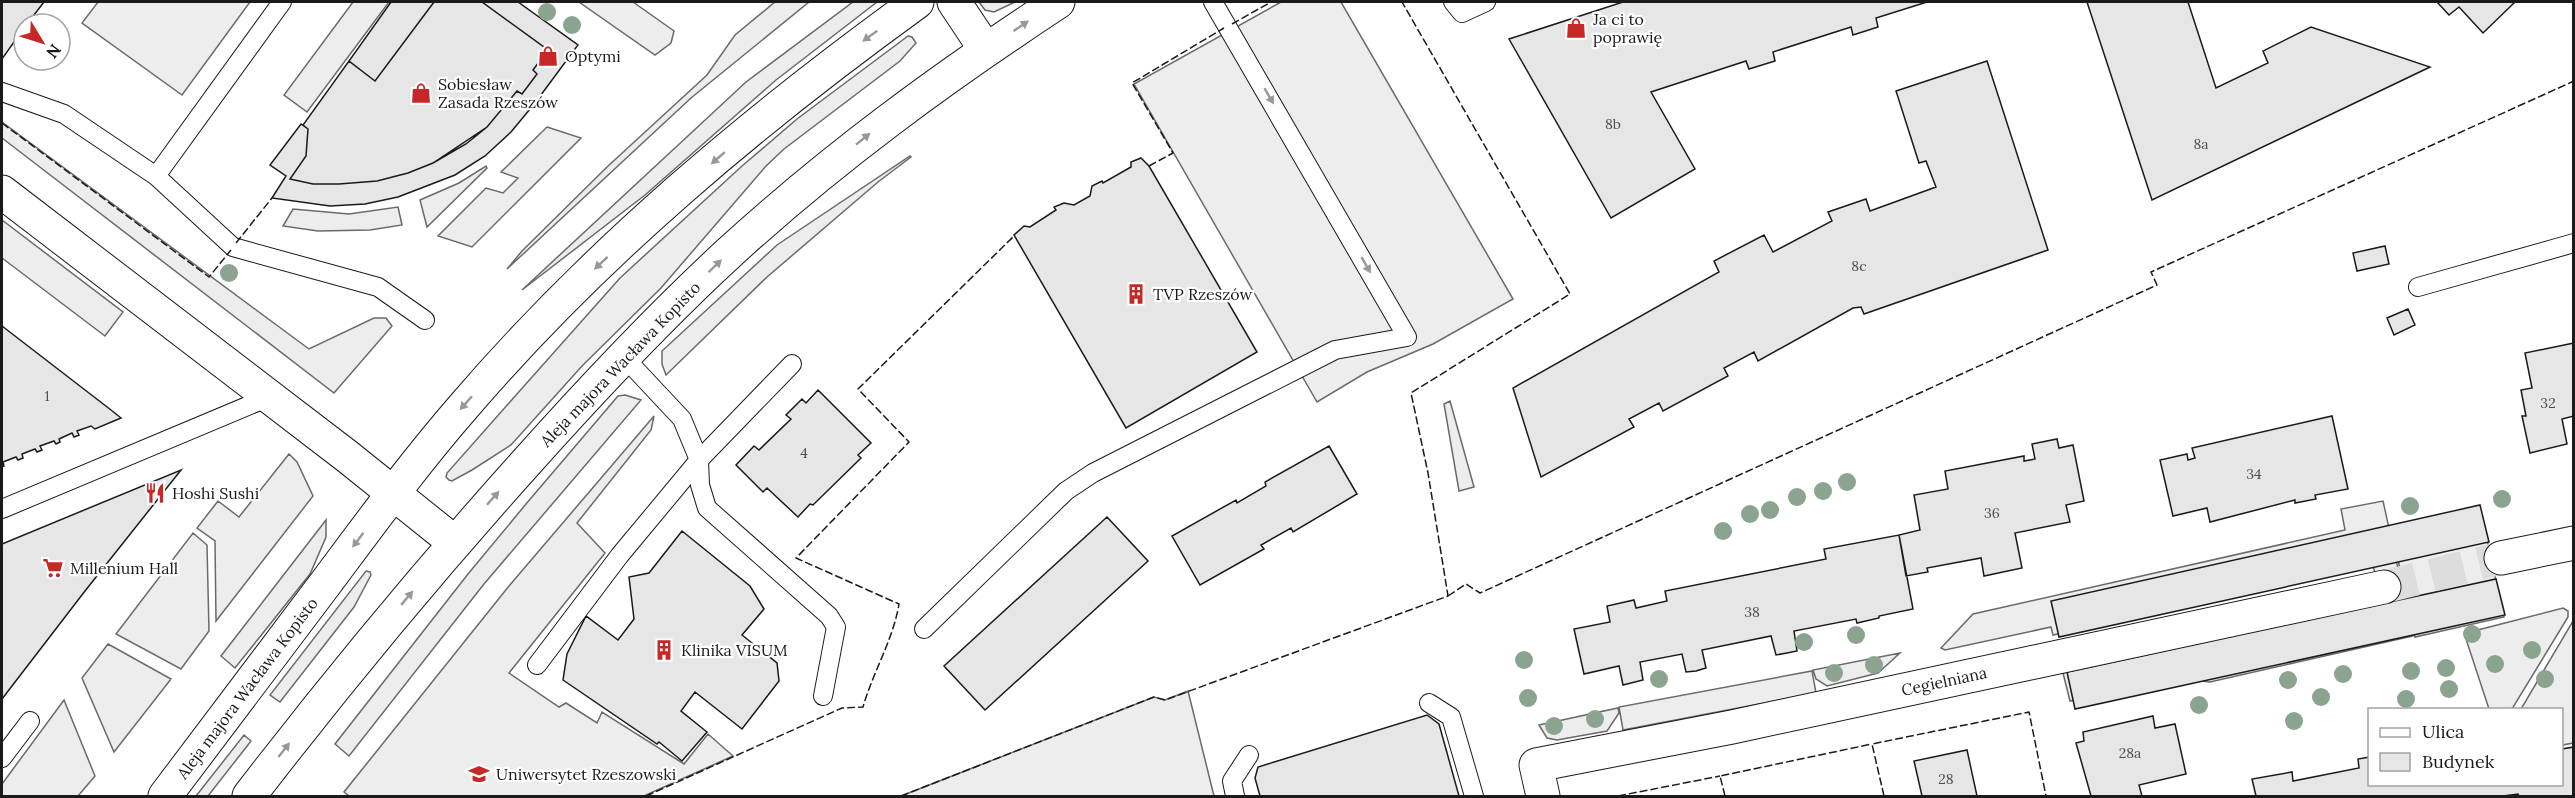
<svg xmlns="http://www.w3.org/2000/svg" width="2575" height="798" font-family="Lora,serif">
  <rect width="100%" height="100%" fill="#fff"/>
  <path fill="#ededed" stroke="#6a6a6a" stroke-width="1.5" d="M98,2H250L182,95L82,23Z
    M353,2H389L307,112L284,95Z
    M579,2H633L674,31L671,43L655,55Z
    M775,2H809L691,98L507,269L522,251L607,167L707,75L735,35Z
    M853,2H877L776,80L645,195L522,290L746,82Z
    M979,2H1015L994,12L985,10Z
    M1281,2H1341L1513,299L1433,344L1367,372L1317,402L1134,84Z
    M908,36L912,37L916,43L900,61L784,149L766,166L661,288L582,366L511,445L472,470L452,481L449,480L446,477L447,473L620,278L742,166L797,119Z
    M2,122L309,349L374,318H386L392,326L334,393L2,138Z
    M547,127L581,138L472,247L438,236L486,188L503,193L518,178L501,172Z
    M910,156L911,157L878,182L767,277L666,375L662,364V351L777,245Z
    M486,166L487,168L427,227L420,200L459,183Z
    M398,207L402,225L370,230L318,231L283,226L293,209L349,214Z
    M2,220L123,312L105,336L2,258Z
    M625,395L641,400L484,584L349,756L335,744L468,574L526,504L618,396Z
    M1450,401L1474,487L1459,491L1444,404Z
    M654,416L651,430L577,523L605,553L509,673L559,707L566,703L597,723L602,712L684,764L708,734L733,756L644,796H349L344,792L509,586Z
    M289,454L297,462L313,496L216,621L215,541L197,528L218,501L239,517Z
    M2383,501L2413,636L2210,682L2176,678L2070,701L2063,673L2382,603L2373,565L2053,635L2051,627L1945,650L1941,648L1973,614L2345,530L2341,509Z
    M2480,508L2504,617L2415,637L2391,528Z
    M326,520V537L310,574L235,668L221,656Z
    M193,533L207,545L209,631L181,669L116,634Z
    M366,571L370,572L371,575L354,607L280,702L270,695Z
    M2563,608L2568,611V617L2512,709H2489L2466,639L2467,635L2470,632Z
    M2573,621V743L2562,745V710L2521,709Z
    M108,644L171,679L114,752L82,678Z
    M1900,653L1878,673L1827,686L1816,679L1813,670Z
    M1812,671L1816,693L1623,730L1619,707Z
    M1188,691L1214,796H901L1154,697L1165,700Z
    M64,700L95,776L78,796H2V784Z
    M1618,708L1619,713L1607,731L1557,740L1547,738L1539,725Z
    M244,735L251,741L208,796H196Z"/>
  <path fill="#e6e6e6" stroke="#1a1a1a" stroke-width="1.5" d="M2,2H44L27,24H24V28L2,59Z
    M391,2H434L375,81L349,61Z
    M434,2H482L548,50L533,70L537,74L522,94L517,91L487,127L466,144L433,163L408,173L377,181L339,184H313L290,179L306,156L308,129L303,125L349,61L375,81Z
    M482,2H518L578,45L535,103L511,132L485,156L455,175L398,197L365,204L330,206L272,198L286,176L270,165L301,124L308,129L306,156L290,179L313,184H339L377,181L408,173L433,163L487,127L517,91L522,94L537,74L533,70L548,50Z
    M1623,2H1927L1876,18L1878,27L1853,35L1851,27L1773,52L1775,61L1749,69L1746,61L1651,92L1695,169L1611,218L1509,39Z
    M2087,2H2188L2216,88L2268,63L2263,51L2311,27L2430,67L2152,200Z
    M2437,2H2515L2483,33L2459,7L2449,15Z
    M1987,61L2048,250L1864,314L1861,307L1853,308L1758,361L1754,352L1724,368L1728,376L1663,411L1659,403L1629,419L1634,427L1541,477L1513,388L1719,272L1714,261L1764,235L1773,252L1832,221L1828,212L1866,199L1870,211L1936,187L1926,161L1919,163L1896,91Z
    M1141,158L1149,166L1257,352L1126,428L1014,235L1024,226L1030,227L1056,210L1054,207L1064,203L1074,205L1090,196L1092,186L1102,181L1103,183L1131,167V162Z
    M2385,246L2389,264L2357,271L2353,253Z
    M2408,309L2415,325L2394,335L2387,318Z
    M2,326L111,410L121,418L95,429L91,426L77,431L79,435L74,437L72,433L59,439L60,442L56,444L54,441L40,446L42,450L37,452L35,449L22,454L23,458L18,460L16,457L3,462L4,466L2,467Z
    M2574,343V416L2562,419L2567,444L2530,453L2522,416H2526L2521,390L2532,388L2525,353Z
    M818,390L871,443L858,455L861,458L813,505L810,504L798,517L767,488L763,492L736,465L754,446L759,450L791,419L786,415L802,399L806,403Z
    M2332,416L2348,489L2315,495L2316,499L2295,503V500L2210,522L2207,508L2173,516L2160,460L2187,454L2188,460L2195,458L2192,448Z
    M2057,439L2059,448L2073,445L2084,501L2066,505L2070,522L2015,533L2022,568L1984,576L1981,558L1927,568L1928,572L1906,576L1899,535L1920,530L1914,495L1948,489L1945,471L2024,456V461L2035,459L2032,444Z
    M1329,446L1357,494L1293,532L1291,528L1261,545L1264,549L1200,585L1172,536L1236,500L1237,503L1266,486L1265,482Z
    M181,470L85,591L2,699V544Z
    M2480,505L2489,542L2059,637L2051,601Z
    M1107,517L1148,561L985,710L944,666Z
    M682,531L750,586L764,609L742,635L777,663L779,681L742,729L695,692L681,711L707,732L682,761L659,742L657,744L563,680L567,654L586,616L618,640L634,619L629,577L649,573Z
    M1899,535L1913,609L1879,616V618L1857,623L1856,619L1794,631L1797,651L1787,653L1776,655L1771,636L1702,650L1706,668L1696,671L1686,672L1682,654L1640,662L1643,680L1623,685L1619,666L1584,674L1574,629L1610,622L1607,606L1634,600L1636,608L1667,601L1665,591L1826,559L1824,549Z
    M2496,579L2505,615L2075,709L2067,672Z
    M1427,715L1439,724L1459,796H1260L1255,778L1258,767Z
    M2153,716L2155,728L2175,724L2186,774L2139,785L2142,796H2091L2076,743L2084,741L2083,732Z
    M2574,747V796H2519L2518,794L2503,796H2256L2252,779L2292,772L2293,781L2359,768L2358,759L2370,757V784H2562V749Z
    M1967,750L1977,796H1922L1914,761Z"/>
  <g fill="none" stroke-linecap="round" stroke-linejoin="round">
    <path stroke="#ddd" stroke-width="33" stroke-dasharray="33 16" stroke-linecap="butt" d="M2384,587L2501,558"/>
    <g stroke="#1a1a1a" stroke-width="20">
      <path id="lane" d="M1453,2L1462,13L1486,2
        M2,92L64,114L156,176L233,247L378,287L425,320
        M156,176L282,2
        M2418,287L2574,243
        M623,356L682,419L699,460L700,485L707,508L829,616L836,627L823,696
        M2,509L269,397
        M924,629L1066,491L1093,473L1335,350L1407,337L1213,2
        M537,665L620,555L699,460L792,364
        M1429,703L1451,717L1474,796
        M2,758L30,721
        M1235,796L1232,781L1249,755"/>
    </g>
    <g stroke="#1a1a1a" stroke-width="35">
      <path id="street" d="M954,2L986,50
        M2,192L348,457L454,542
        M2501,558L2574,543
        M1543,796L1536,765L1732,727L2384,587"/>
    </g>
    <g stroke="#1a1a1a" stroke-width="35">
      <path id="secondary" d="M165,796C220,724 274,652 328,580C372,521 416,461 464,406C596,252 754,120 917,2
        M249,796C336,683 427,573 523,466C589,392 657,319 730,252C834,157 941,79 1058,2"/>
    </g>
    <use href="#lane" stroke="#fff" stroke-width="18"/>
    <use href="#street" stroke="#fff" stroke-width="33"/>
    <use href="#secondary" stroke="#fff" stroke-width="33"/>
    <path stroke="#1a1a1a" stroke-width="1.5" stroke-dasharray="8 3" stroke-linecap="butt" d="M1232,24L1271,2
      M2,123L209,277L231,250
      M1149,166L1173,153L1132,83L1224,28
      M236,243L272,198
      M1448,596L1466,584L1480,593L2157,285L2151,272L2574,81
      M646,796L842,708L863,707C873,672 893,640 899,604L796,558L909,442L858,389L1014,236
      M901,796L1154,697L1165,700L1448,596L1428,473L1411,393L1570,294L1402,2
      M1618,796L1720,776
      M1725,796L1720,776L1872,744
      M1884,796L1872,744L2029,712L2046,796"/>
  </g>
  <g fill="#8aa48f">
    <circle cx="547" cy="12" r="9"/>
    <circle cx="572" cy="25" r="9"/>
    <circle cx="229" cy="273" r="9"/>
    <circle cx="1847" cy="482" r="9"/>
    <circle cx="1823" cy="491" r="9"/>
    <circle cx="1797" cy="497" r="9"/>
    <circle cx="2502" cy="499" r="9"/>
    <circle cx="2410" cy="506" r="9"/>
    <circle cx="1770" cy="510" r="9"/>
    <circle cx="1750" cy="514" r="9"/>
    <circle cx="1723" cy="531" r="9"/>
    <circle cx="2472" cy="634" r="9"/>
    <circle cx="1856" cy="635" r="9"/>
    <circle cx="1804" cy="642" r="9"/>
    <circle cx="2532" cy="650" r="9"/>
    <circle cx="1524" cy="660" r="9"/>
    <circle cx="2495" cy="664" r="9"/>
    <circle cx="1874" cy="665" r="9"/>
    <circle cx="2446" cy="668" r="9"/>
    <circle cx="2411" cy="671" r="9"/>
    <circle cx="1834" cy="673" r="9"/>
    <circle cx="2343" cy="674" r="9"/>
    <circle cx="1659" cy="679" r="9"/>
    <circle cx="2545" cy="679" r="9"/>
    <circle cx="2288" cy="680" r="9"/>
    <circle cx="2449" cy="689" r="9"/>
    <circle cx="2321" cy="697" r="9"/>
    <circle cx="1528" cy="698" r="9"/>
    <circle cx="2406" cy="699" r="9"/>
    <circle cx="2199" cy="705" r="9"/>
    <circle cx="1595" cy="719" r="9"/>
    <circle cx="2294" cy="721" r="9"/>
    <circle cx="1554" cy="726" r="9"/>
  </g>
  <defs><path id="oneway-solid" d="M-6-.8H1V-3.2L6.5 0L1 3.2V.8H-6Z" transform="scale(1.5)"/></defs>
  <g fill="#989898">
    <use href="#oneway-solid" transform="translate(1021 26) rotate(-34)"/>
    <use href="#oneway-solid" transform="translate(870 36) rotate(144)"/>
    <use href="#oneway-solid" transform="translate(1269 96) rotate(60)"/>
    <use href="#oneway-solid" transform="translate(863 139) rotate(-39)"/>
    <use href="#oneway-solid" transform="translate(718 158) rotate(139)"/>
    <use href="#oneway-solid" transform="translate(601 263) rotate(137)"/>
    <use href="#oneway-solid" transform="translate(1366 265) rotate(60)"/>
    <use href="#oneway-solid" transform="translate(715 266) rotate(-44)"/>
    <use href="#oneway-solid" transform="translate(466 403) rotate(131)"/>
    <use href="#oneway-solid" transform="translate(493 498) rotate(-48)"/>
    <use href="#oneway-solid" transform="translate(358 540) rotate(127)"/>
    <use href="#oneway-solid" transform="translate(407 598) rotate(-50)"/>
    <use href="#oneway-solid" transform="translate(284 750) rotate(-52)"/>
  </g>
  <defs>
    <g id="shop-bare" transform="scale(1.62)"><path d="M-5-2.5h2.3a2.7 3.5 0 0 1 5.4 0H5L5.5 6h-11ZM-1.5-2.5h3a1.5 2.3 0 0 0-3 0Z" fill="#c62828" stroke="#fff" stroke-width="2.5" paint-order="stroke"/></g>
    <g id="building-bare" transform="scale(1.62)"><path d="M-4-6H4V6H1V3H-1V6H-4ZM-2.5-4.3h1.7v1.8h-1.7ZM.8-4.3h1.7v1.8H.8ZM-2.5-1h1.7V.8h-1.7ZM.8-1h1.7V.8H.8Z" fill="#c62828" stroke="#fff" stroke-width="2.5" paint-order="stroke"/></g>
    <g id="restaurant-bare" transform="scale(1.62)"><path d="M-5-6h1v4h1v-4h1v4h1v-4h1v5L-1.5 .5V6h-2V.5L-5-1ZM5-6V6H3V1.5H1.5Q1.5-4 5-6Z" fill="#c62828" stroke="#fff" stroke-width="2.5" paint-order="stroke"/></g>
    <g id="supermarket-bare" transform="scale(1.62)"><path d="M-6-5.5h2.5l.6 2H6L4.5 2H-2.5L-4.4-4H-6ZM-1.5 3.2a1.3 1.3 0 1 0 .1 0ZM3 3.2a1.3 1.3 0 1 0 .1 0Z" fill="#c62828" stroke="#fff" stroke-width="2.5" paint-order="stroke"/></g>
    <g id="university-bare" transform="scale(1.62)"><path d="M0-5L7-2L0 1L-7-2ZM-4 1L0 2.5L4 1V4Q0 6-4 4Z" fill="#c62828" stroke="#fff" stroke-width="2.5" paint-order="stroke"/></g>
  </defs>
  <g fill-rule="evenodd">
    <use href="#shop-bare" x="1576" y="28"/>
    <use href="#shop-bare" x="548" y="56"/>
    <use href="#shop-bare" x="421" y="93"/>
    <use href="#building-bare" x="1136" y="294"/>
    <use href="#restaurant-bare" x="155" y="493"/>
    <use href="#supermarket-bare" x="53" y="568"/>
    <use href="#building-bare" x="664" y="650"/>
    <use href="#university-bare" x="479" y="774"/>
  </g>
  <g text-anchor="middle" stroke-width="4.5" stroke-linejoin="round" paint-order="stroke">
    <g font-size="14" fill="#4d4d4d">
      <text x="1613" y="129">8b</text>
      <text x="2201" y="149">8a</text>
      <text x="1859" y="271">8c</text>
      <text x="47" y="401">1</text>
      <text x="2548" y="408">32</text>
      <text x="804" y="458">4</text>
      <text x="2254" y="479">34</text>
      <text x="1992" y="518">36</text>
      <text x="1752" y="617">38</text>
      <text x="2130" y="758">28a</text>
      <text x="1946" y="784">28</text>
    </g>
    <g font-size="16" fill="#1a1a1a" stroke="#fff" text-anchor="start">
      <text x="1593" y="25">Ja ci to<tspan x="1593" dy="18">poprawię</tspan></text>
      <text x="565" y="62">Optymi</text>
      <text x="438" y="90">Sobiesław<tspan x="438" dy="18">Zasada Rzeszów</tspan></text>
      <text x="1153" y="300">TVP Rzeszów</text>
      <text x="172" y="499">Hoshi Sushi</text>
      <text x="70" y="574">Millenium Hall</text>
      <text x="681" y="656">Klinika VISUM</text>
      <text x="496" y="780">Uniwersytet Rzeszowski</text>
    </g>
    <g font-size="16" fill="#1a1a1a" stroke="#fff">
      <text transform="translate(620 364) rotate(-46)" y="6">Aleja majora Wacława Kopisto</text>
      <text transform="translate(1944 681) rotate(-12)" y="6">Cegielniana</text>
      <text transform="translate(247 688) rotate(-53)" y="6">Aleja majora Wacława Kopisto</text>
    </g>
  </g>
  <rect width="2575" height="798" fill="none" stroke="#1a1a1a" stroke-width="6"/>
  <rect x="2368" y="708" width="195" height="78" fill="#ffffff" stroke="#a3a3a3" stroke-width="1.5"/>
  <rect x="2380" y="728" width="30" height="9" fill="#ffffff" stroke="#a3a3a3" stroke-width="1.5"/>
  <text x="2422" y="738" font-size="18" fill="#1a1a1a">Ulica</text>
  <rect x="2380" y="753" width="30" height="18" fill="#e6e6e6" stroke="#a3a3a3" stroke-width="1.5"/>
  <text x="2422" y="768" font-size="18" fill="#1a1a1a">Budynek</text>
  <g transform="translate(42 42) rotate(128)"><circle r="28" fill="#ffffff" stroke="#a3a3a3" stroke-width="1.5"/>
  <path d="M0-4.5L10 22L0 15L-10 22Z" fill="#c62828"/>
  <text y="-9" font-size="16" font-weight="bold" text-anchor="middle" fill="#1a1a1a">N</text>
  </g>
</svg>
